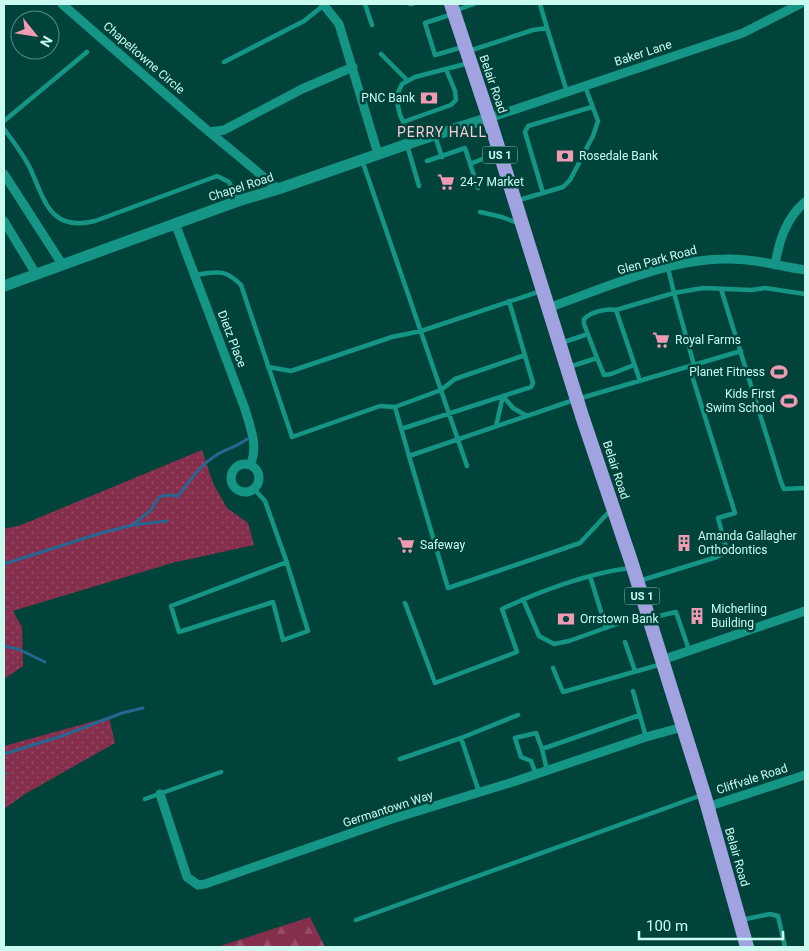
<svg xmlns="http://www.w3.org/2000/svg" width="809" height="951" font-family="Roboto,sans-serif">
  <defs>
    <pattern id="grass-dots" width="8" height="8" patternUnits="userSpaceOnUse" patternTransform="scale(1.25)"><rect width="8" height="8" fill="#852f4d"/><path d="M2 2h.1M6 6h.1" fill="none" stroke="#954e67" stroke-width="1.8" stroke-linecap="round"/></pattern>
    <pattern id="forest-firs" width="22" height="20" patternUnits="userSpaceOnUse" patternTransform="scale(1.25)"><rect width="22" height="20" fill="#852f4d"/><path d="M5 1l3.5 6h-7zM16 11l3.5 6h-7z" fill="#954e67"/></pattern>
  </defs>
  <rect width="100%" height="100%" fill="#00433b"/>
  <path fill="url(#grass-dots)" d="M202,450L213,483L227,508L248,523L254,545L172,563L13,611L22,627L23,666L4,679V529L21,525Z
    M109,717L115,743L25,794L4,809V746Z"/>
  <path fill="url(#forest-firs)" d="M310,917L325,947H217Z"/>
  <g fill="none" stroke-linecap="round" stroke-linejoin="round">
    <path stroke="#276690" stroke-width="3" d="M135,523L151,510L159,497L167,495L178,496C190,481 199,466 215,456C225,449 237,447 247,439
      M4,564L101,533L133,525L167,521
      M4,646L18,649L45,662
      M4,754L62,736L122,713L143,708
      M4,773H6"/>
    <path stroke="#159585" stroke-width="4.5" d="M365,4L372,25
      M410,4H412
      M540,4L547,28
      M454,11L474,4
      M453,14L425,23L435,55L463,47
      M469,51L533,30L547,28L567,92
      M381,54L408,81
      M224,62L304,21L324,5
      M585,86L598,121L593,136L585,151
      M4,121L87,52
      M403,122L451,105L456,100L455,91L446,69
      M4,129C13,141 23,154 30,168C45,201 50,232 95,221L217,176L229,182L237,200
      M435,136L442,157
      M412,141L400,115L396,97L402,84L415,77L469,63
      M407,145L419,186
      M362,160L467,466
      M427,161L465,148L478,188
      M470,164L497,153
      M543,193L525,132L528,126L592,107
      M516,201L563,187L570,180L579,163
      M480,212L502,217L520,224
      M195,275C217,272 224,268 241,285L292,437L380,406L395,407L409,456L571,401L741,351
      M721,289L781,482L784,489L805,488
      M561,343L588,334
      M597,358L584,324V319C591,312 606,308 616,310
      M694,365L674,293L703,288L751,290L765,288L805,294
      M268,367L291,371L392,337L421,331L541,291
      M569,367L597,358L604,375L611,374L634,365
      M640,381L616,310L674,293L668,268
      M503,396L513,408L527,416
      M395,407L441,390L455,379L525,355
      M496,426L503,396
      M401,429L531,387L533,383L509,301
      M409,456L448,588L580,543L607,514
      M254,489L265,501L286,560L308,631L283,640L273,602L179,632L171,606L287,562
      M590,576L606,628
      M639,581L717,557L727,551L718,518L735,513L689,366
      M523,599L539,636L554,644L569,641L645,614
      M405,603L435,683L517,652L502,609C540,591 589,573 630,568
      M650,618L676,612L689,650
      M625,642L635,671
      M553,668L563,692L662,664
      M633,691L646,737
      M461,738L479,792
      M400,759L461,738L518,715
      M547,770L542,749L640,715
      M536,774L531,761L521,757L515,738L536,733L542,749
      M145,799L221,772
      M356,920L702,795
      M741,920L770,914L778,916L785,947"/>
    <path stroke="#159585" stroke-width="9" d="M62,4L201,125L278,189
      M323,4L339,24L378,154
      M489,118L743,33L800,4
      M209,132L224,130L302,89L353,67
      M4,174L62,264
      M4,221L36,274
      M175,223L245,409C250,427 259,447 250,465
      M775,265C779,241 786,218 805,202
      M548,308C602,289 668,259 725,259C752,258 779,266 805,270
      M231 478a14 14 0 1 1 28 0a14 14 0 1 1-28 0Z
      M662,660L805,611
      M160,794L187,877L198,885L205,884L392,819L513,782L646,737L683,727
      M707,807L805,775"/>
    <path stroke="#159585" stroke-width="11" d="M4,286L238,201L278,189L419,140L489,118"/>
    <path stroke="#a1a2e0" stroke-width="14" d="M451,4L489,118L583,419L631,561L704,794L747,947"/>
  </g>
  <defs>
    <g id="bank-bare" transform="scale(1.35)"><path d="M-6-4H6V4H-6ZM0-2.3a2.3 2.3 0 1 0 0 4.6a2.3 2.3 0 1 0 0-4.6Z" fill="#f19ab3" stroke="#00433b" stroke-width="2.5" paint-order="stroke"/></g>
    <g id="supermarket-bare" transform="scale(1.35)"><path d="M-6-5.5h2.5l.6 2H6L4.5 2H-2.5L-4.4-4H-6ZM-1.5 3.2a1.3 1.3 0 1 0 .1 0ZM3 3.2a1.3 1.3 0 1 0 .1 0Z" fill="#f19ab3" stroke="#00433b" stroke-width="2.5" paint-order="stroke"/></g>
    <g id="stadium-bare" transform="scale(1.35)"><path d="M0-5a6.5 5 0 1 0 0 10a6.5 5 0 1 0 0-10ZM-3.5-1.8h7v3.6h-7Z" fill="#f19ab3" stroke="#00433b" stroke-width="2.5" paint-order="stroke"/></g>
    <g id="building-bare" transform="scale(1.35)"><path d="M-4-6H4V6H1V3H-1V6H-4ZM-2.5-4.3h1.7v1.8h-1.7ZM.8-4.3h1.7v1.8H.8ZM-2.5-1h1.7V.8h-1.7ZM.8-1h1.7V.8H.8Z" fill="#f19ab3" stroke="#00433b" stroke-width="2.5" paint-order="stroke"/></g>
  </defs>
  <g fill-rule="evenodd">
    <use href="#bank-bare" x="429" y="98"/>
    <use href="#bank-bare" x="565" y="156"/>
    <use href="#supermarket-bare" x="446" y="182"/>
    <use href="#supermarket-bare" x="661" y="340"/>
    <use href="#stadium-bare" x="779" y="372"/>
    <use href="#stadium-bare" x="789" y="401"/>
    <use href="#building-bare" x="684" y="543"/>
    <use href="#supermarket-bare" x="406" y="545"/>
    <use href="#building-bare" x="697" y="616"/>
    <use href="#bank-bare" x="566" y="619"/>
  </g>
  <g text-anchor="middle" stroke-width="5" stroke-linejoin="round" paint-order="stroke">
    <g fill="#00433b" stroke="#8dc4ba" stroke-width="1">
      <rect x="482.5" y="146.5" width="35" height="17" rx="4"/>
      <rect x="624.5" y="587.5" width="35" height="17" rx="4"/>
    </g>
    <g font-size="11" font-weight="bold" fill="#cafbf1">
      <text x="500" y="159">US 1</text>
      <text x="642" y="600">US 1</text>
    </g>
    <g font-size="12" fill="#cafbf1" stroke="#00433b">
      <text transform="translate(643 53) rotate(-18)" y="4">Baker Lane</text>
      <text transform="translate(144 58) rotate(41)" y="4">Chapeltowne Circle</text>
      <text transform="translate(493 84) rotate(71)" y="4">Belair Road</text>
      <text transform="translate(241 187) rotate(-18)" y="4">Chapel Road</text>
      <text transform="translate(657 260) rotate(-15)" y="4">Glen Park Road</text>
      <text transform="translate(232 339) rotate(69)" y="4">Dietz Place</text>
      <text transform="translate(616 470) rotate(72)" y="4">Belair Road</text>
      <text transform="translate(752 779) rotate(-18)" y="4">Cliffvale Road</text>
      <text transform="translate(388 809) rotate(-18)" y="4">Germantown Way</text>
      <text transform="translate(737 857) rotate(74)" y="4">Belair Road</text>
    </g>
    <g font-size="12" fill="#cafbf1" stroke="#00433b" text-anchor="start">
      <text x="415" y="102" text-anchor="end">PNC Bank</text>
      <text x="579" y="160">Rosedale Bank</text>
      <text x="460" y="186">24-7 Market</text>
      <text x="675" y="344">Royal Farms</text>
      <text x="765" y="376" text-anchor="end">Planet Fitness</text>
      <text x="775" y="398" text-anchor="end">Kids First<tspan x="775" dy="14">Swim School</tspan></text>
      <text x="698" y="540">Amanda Gallagher<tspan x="698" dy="14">Orthodontics</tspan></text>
      <text x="420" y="549">Safeway</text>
      <text x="711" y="613">Micherling<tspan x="711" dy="14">Building</tspan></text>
      <text x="580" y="623">Orrstown Bank</text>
    </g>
    <g font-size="14" letter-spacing="1" fill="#fdcad7" stroke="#00433b">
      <text x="442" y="137">PERRY HALL</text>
    </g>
  </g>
  <rect width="809" height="951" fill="none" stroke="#cafbf1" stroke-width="10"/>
  <g transform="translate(35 35) rotate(120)"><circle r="24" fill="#00433b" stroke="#518d84"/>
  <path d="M0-4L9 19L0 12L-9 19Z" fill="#f19ab3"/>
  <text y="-8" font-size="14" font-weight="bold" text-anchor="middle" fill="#cafbf1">N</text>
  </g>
  <path d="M639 931v8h144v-8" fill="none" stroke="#cafbf1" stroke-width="2.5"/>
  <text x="646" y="931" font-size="15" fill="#cafbf1" stroke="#00433b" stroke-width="4" paint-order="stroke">100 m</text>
</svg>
